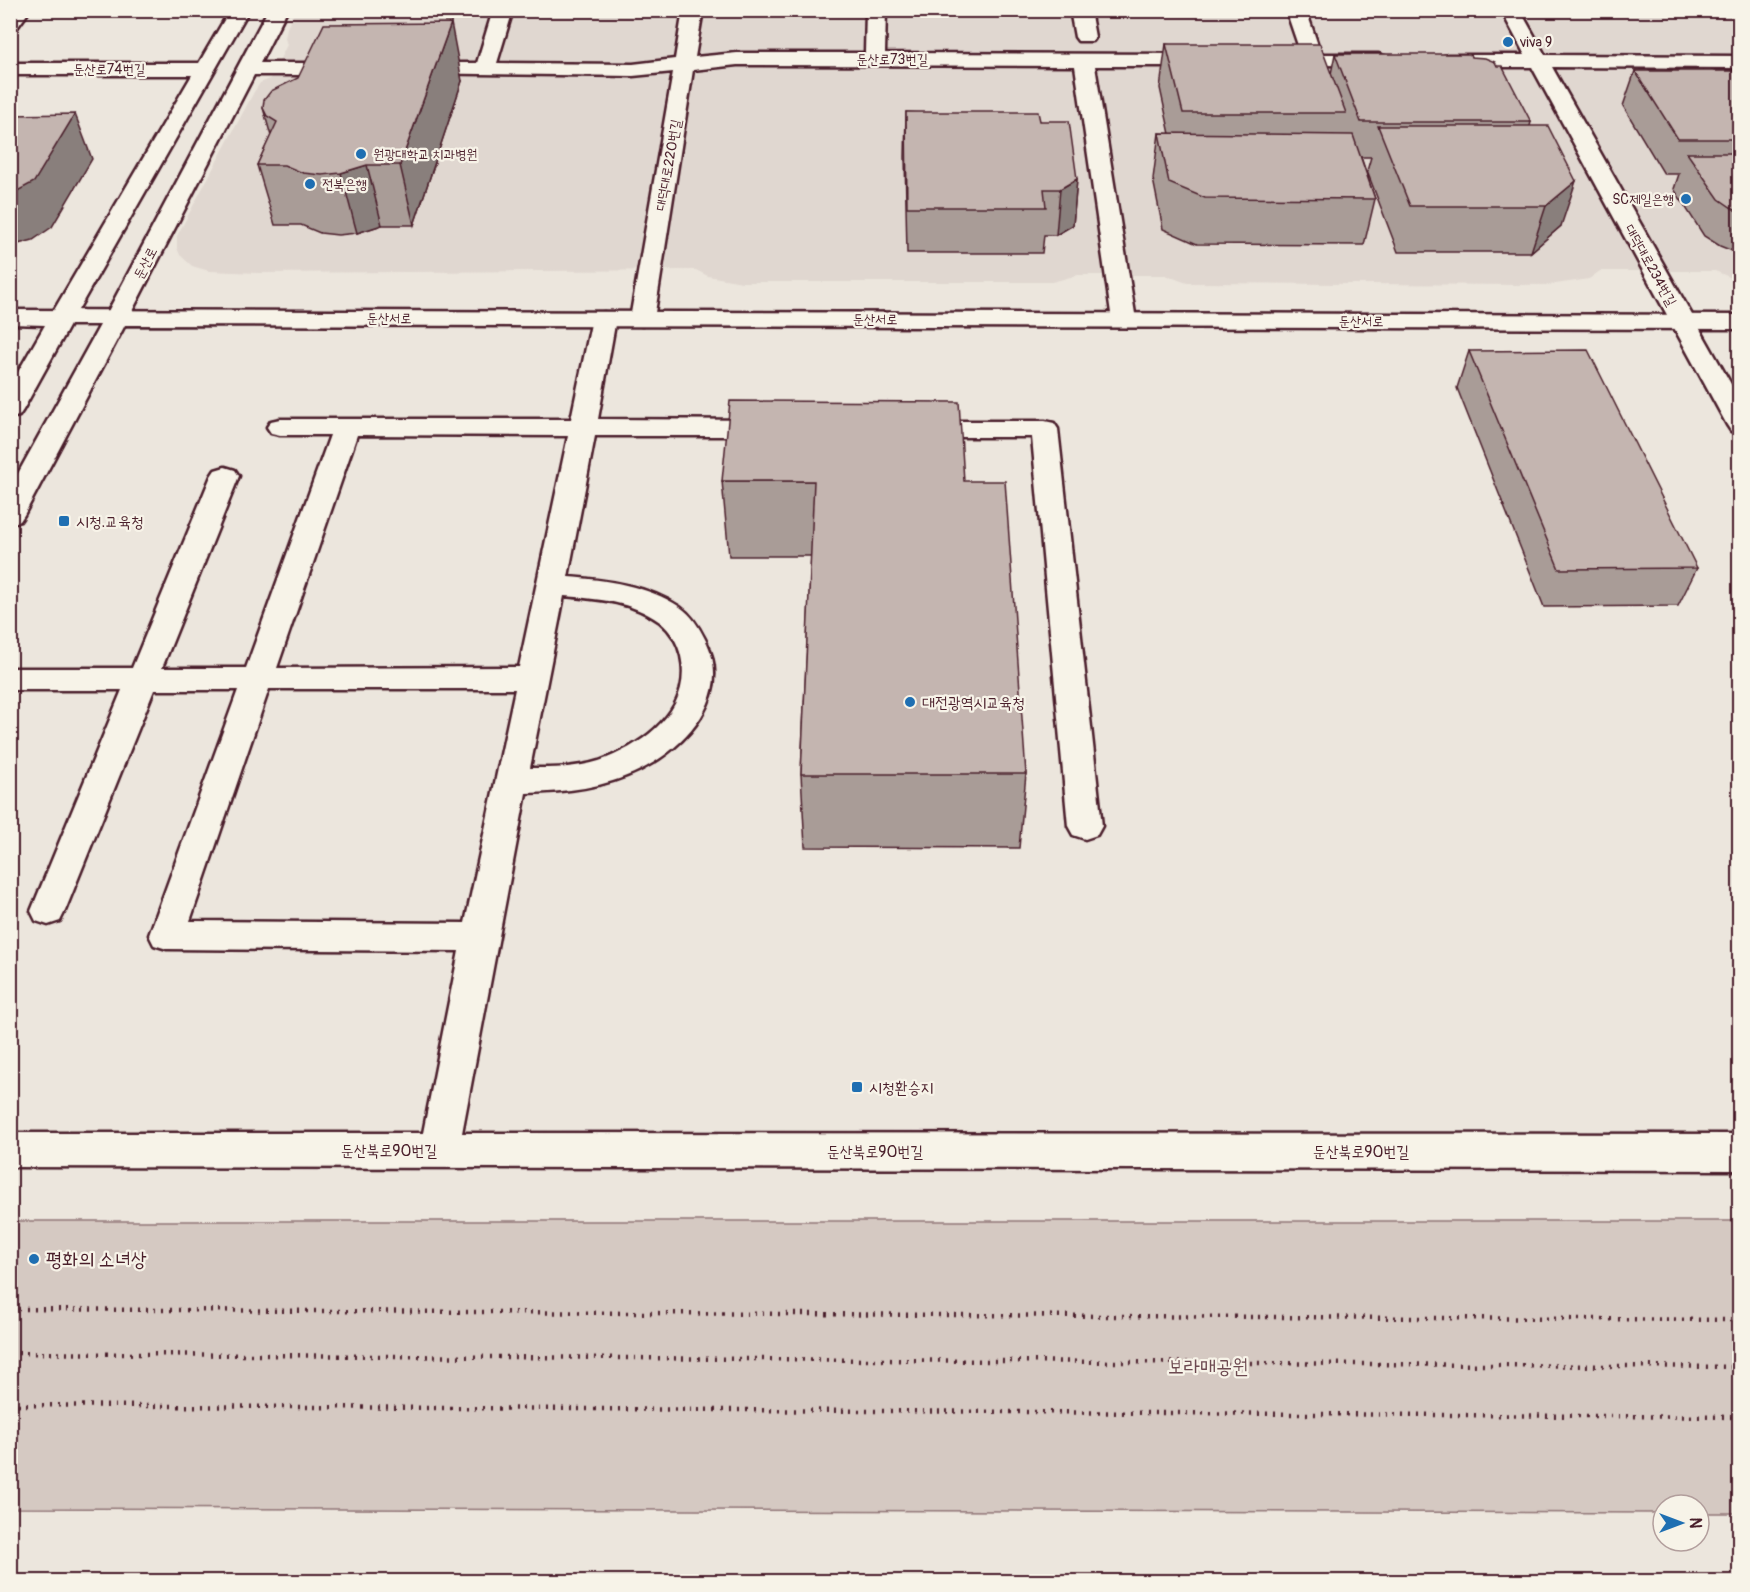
<svg xmlns="http://www.w3.org/2000/svg" width="1750" height="1592" font-family="Pangolin,'Poor Story',sans-serif">
  <rect width="100%" height="100%" fill="#ece6dd"/>
  <filter id="ink" filterUnits="userSpaceOnUse"><feTurbulence type="fractalNoise" baseFrequency=".0167" numOctaves="2"/><feDisplacementMap in="SourceGraphic" scale="12" xChannelSelector="R" yChannelSelector="G"/><feConvolveMatrix kernelMatrix="1 2 1 2 8 2 1 2 1" color-interpolation-filters="sRGB"/></filter>
  <g filter="url(#ink)">
    <path fill="#e0d7d0" d="M295,11H1739V281L1715,271H1600L1589,279L1549,285L1187,283L1165,275H1078L1052,282H742L708,276L696,270L258,273L209,271L192,266L180,255L177,248V236L254,92L260,83L270,79L287,45L285,38L287,28Z"/>
    <path fill="#d5c9c2" stroke="#907476" stroke-width="1.5" d="M11,1221H1739V1513H1699V1505H1663V1513L11,1508Z"/>
    <g fill="none" stroke-linecap="round" stroke-linejoin="round">
      <g stroke="#4a1f2b" stroke-width="5">
        <path id="minor" d="M10,10H30L17,28L10,30Z
          M230,10H249L74,317L71,322L62,324L53,322L50,317L192,75H10V63H199Z
          M268,10H287L260,63H347L354,65L357,69L354,73L347,75H254L129,317L126,322L117,324L108,322L105,317Z
          M493,10H513L497,63L633,64L675,59L683,10H703L695,57L737,53H865L866,10H886L885,53L1207,54L1214,56L1217,60L1214,64L1207,66H1095L1136,320L1133,325L1124,327L1115,325L1112,320L1075,66L737,65L693,70L654,319L651,324L642,326L633,324L630,319L673,72L633,76L407,73L404,69L407,65L414,63H477Z
          M1070,10H1090L1095,37L1092,41H1078L1075,37Z
          M1286,10H1306L1321,54H1378L1385,56L1388,60L1385,64L1378,66L1273,64L1270,60L1273,56L1301,54Z
          M1501,10H1520L1545,55L1740,56V68L1552,67L1740,400V433L1731,431L1727,425L1532,67H1448L1441,65L1438,61L1441,57L1448,55H1525Z
          M604,312L613,314L616,319L598,419L770,420L779,422L783,428L779,434L770,436H595L568,577C606,580 647,585 680,607C692,615 699,627 705,639C734,694 688,746 640,770C604,788 566,792 526,793L462,1133L1740,1134V1170L10,1167V1133H423L459,951L167,949L154,945L149,935L238,690H154L65,911L60,921L48,925L36,921L31,911L122,690H10V668H132L211,476L215,470L225,467L235,470L239,476L162,668H246L330,435H280L271,433L267,427L271,421L280,419H571L592,319L595,314ZM357,435L568,436L519,667L277,668ZM564,596C598,599 631,601 660,622C671,631 678,643 681,656C693,710 644,745 599,761C577,768 553,768 530,768ZM269,689H515L465,923L190,921Z
          M915,421H1045L1054,423L1058,429L1102,826L1097,835L1085,839L1073,835L1068,826L1032,437H915L906,435L902,429L906,423Z"/>
      </g>
      <g stroke="#4a1f2b" stroke-width="5">
        <path id="major" d="M10,310L1740,315V329L125,325L24,515L20,521L10,524V488L100,325H70L23,410L19,416L10,418V386L45,325L10,324Z"/>
      </g>
      <path stroke="#4a1f2b" stroke-width="4.5" stroke-dasharray="2 6" stroke-linecap="butt" d="M10,1309L1740,1320
        M10,1353L1740,1367
        M10,1405L1740,1417"/>
      <use href="#minor" fill="#f7f3e8" fill-rule="evenodd"/>
      <use href="#major" fill="#f7f3e8" fill-rule="evenodd"/>
    </g>
    <path fill="#a99c97" stroke="#4a1f2b" stroke-width="1.5" d="M1166,44L1331,74L1335,54L1471,57L1531,122L1530,126L1561,226L1531,252H1398L1367,171L1371,157H1361L1375,199L1364,245L1197,244L1163,229L1153,179L1159,133L1170,134L1160,88Z
      M1635,71H1740V254L1720,246L1704,236L1674,189L1679,174H1664L1623,106Z
      M462,81L414,225H382L357,233L338,235L320,233L301,225H275L257,165L271,136L263,108Z
      M906,112L1040,121L1077,179L1073,225L1056,235H1044L1042,253H907L905,157Z
      M1469,351L1697,568L1678,606L1544,607L1457,388Z
      M722,481H964L1026,774L1019,848L805,847L801,774L811,556H729Z"/>
    <path fill="#897f7b" stroke="#4a1f2b" stroke-width="1.5" d="M451,23L462,81L414,225L400,165Z
      M75,114L92,159L52,227L33,240L11,246L10,195Z
      M367,165L382,225L357,233L341,173Z
      M1077,179L1073,225L1056,235L1060,189Z
      M1576,181L1561,226L1531,252L1546,206Z"/>
    <path fill="#c4b5b0" stroke="#4a1f2b" stroke-width="1.5" d="M451,23L400,165H367L341,173L322,175L303,173L284,165H257L277,122L267,116L263,108L264,100L271,91L298,78L324,24Z
      M1166,44H1320L1346,113H1183Z
      M1335,54H1470L1471,57L1485,58L1495,62L1497,66H1502L1531,122H1361Z
      M1635,71H1740V139H1678Z
      M906,112H1038L1040,121H1069L1077,179L1060,189H1044L1046,207H907Z
      M75,114L34,182L10,195V115Z
      M1378,126H1548L1576,181L1546,206H1410Z
      M1159,133L1353,135L1375,199L1205,198L1169,183Z
      M1687,153H1740V211L1735,210L1719,199Z
      M1588,350L1697,568L1559,569L1469,351Z
      M730,401L959,402L964,481H1005L1026,774H801L814,481H722Z"/>
  </g>
  <g fill="#1f6fb2" stroke="#f7f3e8" stroke-width="2">
    <circle cx="1508" cy="42" r="6"/>
    <circle cx="361" cy="154" r="6"/>
    <circle cx="310" cy="184" r="6"/>
    <circle cx="1686" cy="199" r="6"/>
    <rect x="58" y="515" width="12" height="12" rx="3"/>
    <circle cx="910" cy="702" r="6"/>
    <rect x="851" y="1081" width="12" height="12" rx="3"/>
    <circle cx="34" cy="1259" r="6"/>
  </g>
  <g text-anchor="middle" stroke-width="4.5" stroke-linejoin="round" paint-order="stroke">
    <g font-size="14" fill="#4a1f2b" stroke="#f7f3e8" text-anchor="start">
      <text x="1520" y="47">viva 9</text>
      <text x="373" y="159">원광대학교 치과병원</text>
      <text x="322" y="189">전북은행</text>
      <text x="1674" y="204" text-anchor="end">SC제일은행</text>
    </g>
    <g font-size="14" fill="#4a1f2b" stroke="#f7f3e8">
      <text x="892" y="64">둔산로73번길</text>
      <text x="109" y="74">둔산로74번길</text>
      <text transform="translate(668 165) rotate(-80)" y="5">대덕대로220번길</text>
      <text transform="translate(145 263) rotate(-62)" y="5">둔산로</text>
      <text transform="translate(1651 265) rotate(61)" y="5">대덕대로234번길</text>
      <text x="389" y="323">둔산서로</text>
      <text x="875" y="324">둔산서로</text>
      <text x="1361" y="326">둔산서로</text>
    </g>
    <g font-size="16" fill="#4a1f2b" stroke="#f7f3e8" text-anchor="start">
      <text x="76" y="527">시청.교육청</text>
      <text x="922" y="708">대전광역시교육청</text>
      <text x="869" y="1093">시청환승지</text>
    </g>
    <g font-size="16" fill="#4a1f2b" stroke="#f7f3e8">
      <text x="389" y="1156">둔산북로90번길</text>
      <text x="875" y="1157">둔산북로90번길</text>
      <text x="1361" y="1157">둔산북로90번길</text>
    </g>
    <g font-size="20" fill="#4a1f2b" stroke="#f7f3e8" text-anchor="start">
      <text x="46" y="1266">평화의 소녀상</text>
    </g>
    <g font-size="20" fill="#6d4a51" stroke="#f7f3e8">
      <text x="1208" y="1373">보라매공원</text>
    </g>
  </g>
  <rect width="1750" height="1592" fill="none" stroke="#f7f3e8" stroke-width="36"/>
  <rect x="18" y="18" width="1714" height="1556" fill="none" stroke="#4a1f2b" stroke-width="2" filter="url(#ink)"/>
  <g transform="translate(1681 1523) rotate(90)"><circle r="28" fill="#f7f3e8" stroke="#b29e9c" stroke-width="1.5"/>
  <path d="M0-4.5L10 22L0 15L-10 22Z" fill="#1f6fb2"/>
  <text y="-9" font-size="16" font-weight="bold" text-anchor="middle" fill="#4a1f2b">N</text>
  </g>
</svg>
